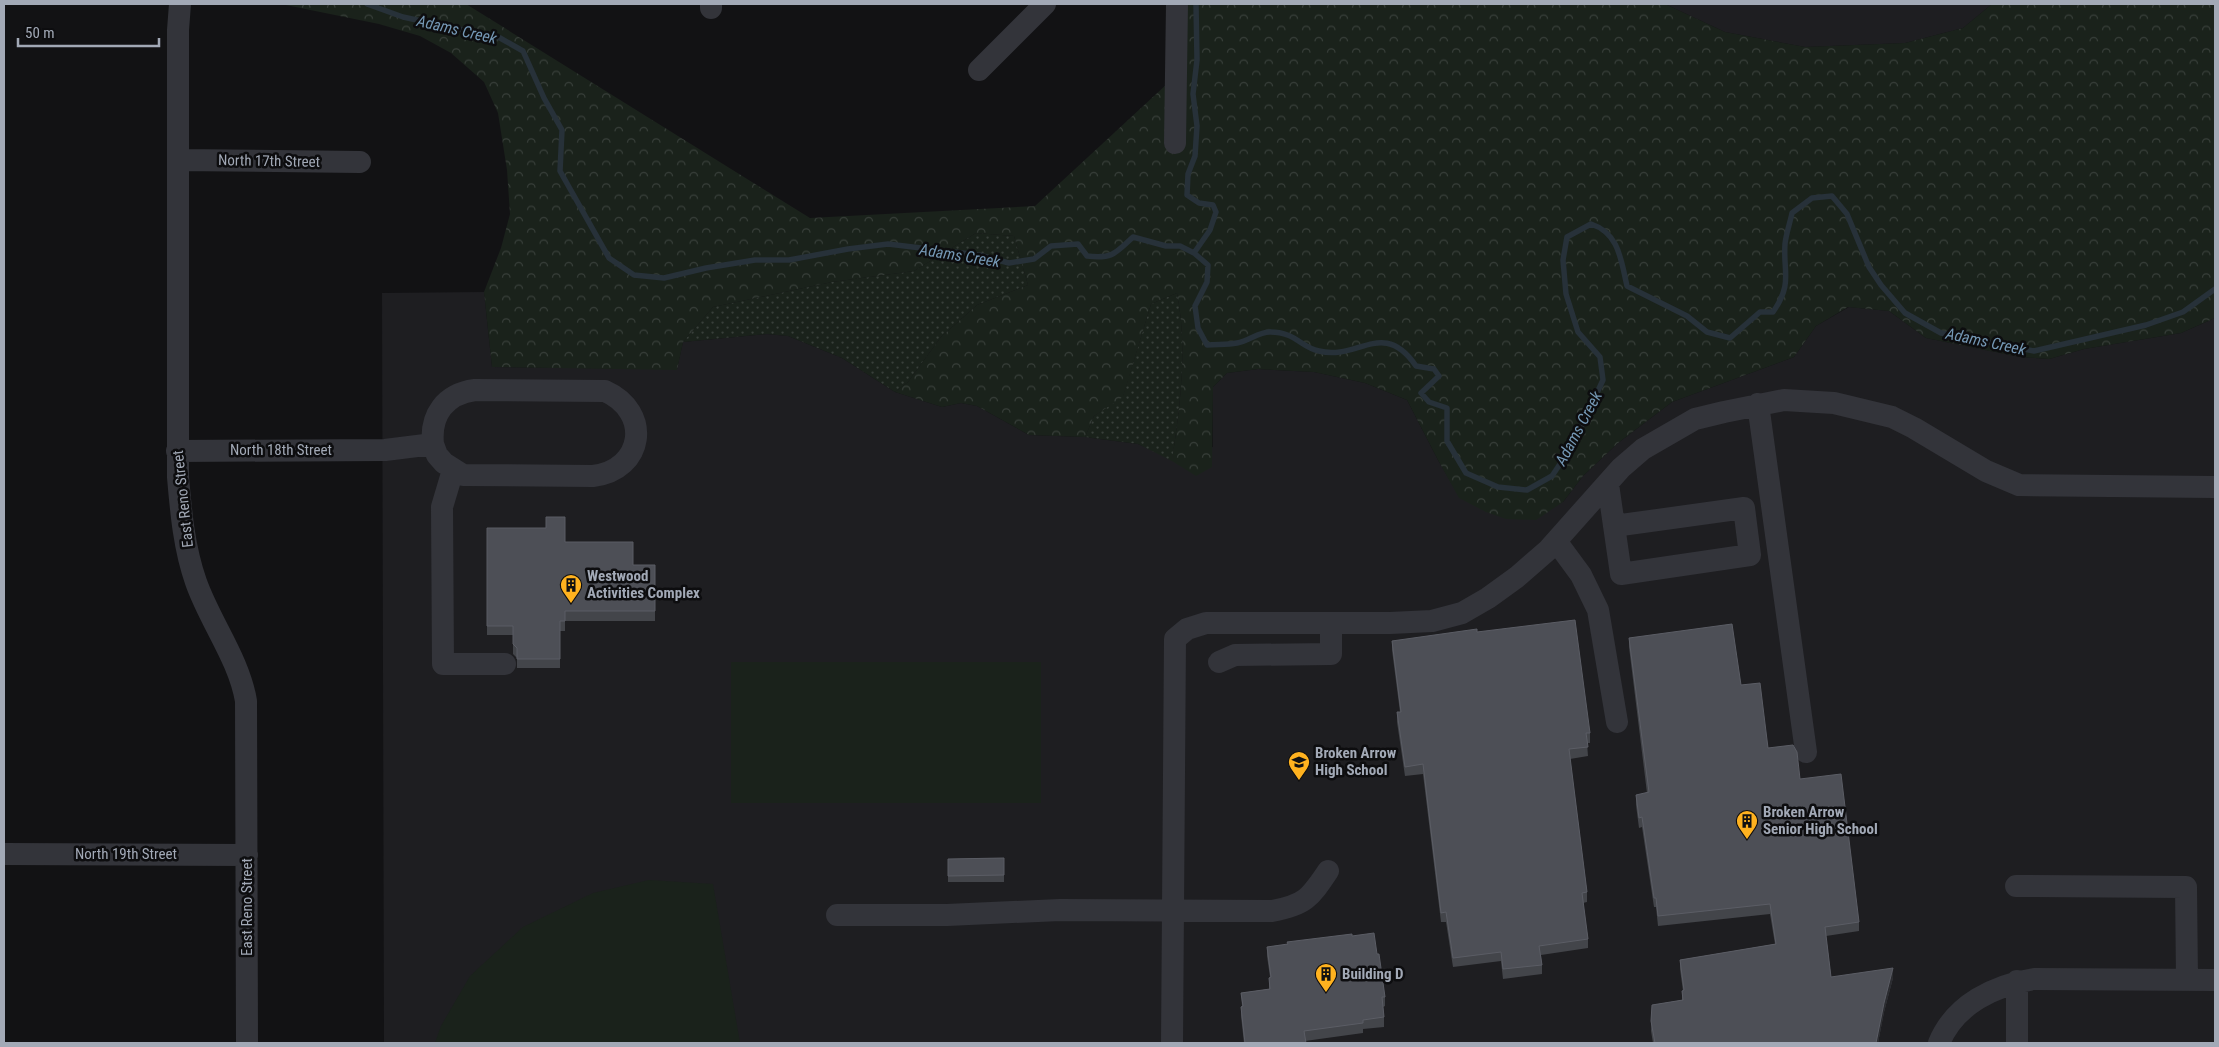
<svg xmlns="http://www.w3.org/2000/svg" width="2219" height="1047" font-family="'Roboto Condensed',sans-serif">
  <defs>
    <pattern id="grass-dots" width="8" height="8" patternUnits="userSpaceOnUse" patternTransform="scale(1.25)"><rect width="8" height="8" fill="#1a221b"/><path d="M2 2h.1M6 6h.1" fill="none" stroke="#383f3a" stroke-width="1.8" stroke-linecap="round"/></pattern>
    <pattern id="forest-crowns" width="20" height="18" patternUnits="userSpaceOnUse" patternTransform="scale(1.25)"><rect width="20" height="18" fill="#1a221b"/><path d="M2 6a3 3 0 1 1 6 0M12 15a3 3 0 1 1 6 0" fill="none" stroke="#383f3a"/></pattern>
  </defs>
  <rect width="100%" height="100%" fill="#121214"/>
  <path fill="#1e1e21" d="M1665,4H1992L1963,28L1905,43L1805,47L1725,32Z
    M484,292L492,367L677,369L683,342L767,334L788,336L842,358L895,392L942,407L961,403L977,406L1029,435L1085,437L1138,444L1150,449L1213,447V387L1227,373L1258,369L1314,372L1365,383L1407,400L1438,460L1460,498L1563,502L1583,476L1618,443L1672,402L1794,357L1816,326L1849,307L1889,311L1926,338L2020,357L2049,359L2084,349L2181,333L2215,318V1043H384L382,293Z"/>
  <path fill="url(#grass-dots)" d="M976,233L1014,236L1028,285L977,305L941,337L908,382L895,392L842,358L788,336L767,334L683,342L713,307L832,282L914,271Z
    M1177,293C1188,349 1180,406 1172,461L1138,444L1085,437L1094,416L1123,396L1151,304Z"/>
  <path fill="url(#forest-crowns)" d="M281,4H466L810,218L1035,206L1167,84L1169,4H1665L1725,32L1805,47L1905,43L1963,28L1992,4H2215V318L2181,333L2084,349L2049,359L2020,357L1926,338L1889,311L1848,307L1816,326L1794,357L1672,402L1618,443L1583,476L1563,502L1536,520L1506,519L1486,512L1459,498L1438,460L1407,400L1365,383L1314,372L1258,369L1227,373L1213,387L1212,467L1196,476L1172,461C1180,406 1188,349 1177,293L1151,304L1123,397L1094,416L1085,437L1029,435L977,406L961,403L942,407L895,392L908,382L941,337L977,305L1028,285L1014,236L976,233L914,271L832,282L713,307L683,342L677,370L492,367L484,292L501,248L510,214L507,170L498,113L484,82L451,53L420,36L379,24Z"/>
  <path fill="#1a221b" d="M731,662H1041V803H731Z
    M649,880L713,884L740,1043H435L441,1026L470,976L523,927L593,893Z"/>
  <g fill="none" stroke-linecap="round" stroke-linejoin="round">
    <path stroke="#273139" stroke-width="5.5" d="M367,4L403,17L500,38L523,51L544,98L562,130L560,171L609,258L634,275L664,278L706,268L755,260H789L848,249L888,244L979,255L1009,263L1034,259L1051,246L1078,244L1087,256C1112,259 1115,254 1133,237L1166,246H1180L1194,253L1208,265L1207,282L1195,306L1198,328L1207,345C1217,344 1227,345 1237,343C1248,341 1259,332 1270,332C1296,332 1300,347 1319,351C1358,361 1383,318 1416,366L1434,369L1439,376L1421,393L1429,402L1447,408V441L1466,473L1498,487L1527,490L1552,476L1572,446L1603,380L1600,357L1578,332L1566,294L1563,260L1567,237L1591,224C1619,233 1621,260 1627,286L1687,316L1707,332L1730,338L1760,312H1773C1793,283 1783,273 1785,244C1786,234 1790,223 1792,213L1812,198L1832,196L1847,214L1869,267L1881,285L1905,313L1941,333L2034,351L2146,325L2183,312L2215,289
      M1194,253L1210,230L1216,212L1213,205L1199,203L1187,195L1188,174L1195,156L1197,126L1193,94L1197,60L1196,4"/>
    <path stroke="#33343a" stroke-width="22" d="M180,4L178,30V477C181,512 184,548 196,582C210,622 239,659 246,701L247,1043
      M711,4V8
      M979,70L1045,4
      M1175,143L1177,4
      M178,160L360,162
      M1758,404L1806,752
      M177,451L385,450L433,444C430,415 445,394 475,390L605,391C652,412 644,470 593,476L463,475L444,463L437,455L433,444
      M453,470L442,507L443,664H505
      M1608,484L1621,574L1750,555L1744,508L1614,526
      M1556,541L1581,575L1598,610L1617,722
      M1219,662L1235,655L1331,654V624
      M4,854L247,855
      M2016,886L2186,887L2187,979
      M837,915H947L1060,910L1272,911C1305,905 1310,898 1328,871
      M2017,981V1043
      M1172,1043L1175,639L1187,629L1206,623H1390L1432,621L1462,613L1488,598L1517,577L1548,550L1621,468L1643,449L1695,419L1724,412L1784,400L1834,403L1892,417L1914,428L1986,471L2019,485L2215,487
      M1939,1043C1955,1004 1995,985 2034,979L2215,980"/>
  </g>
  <path fill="#43454a" d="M487,528L565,542L633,565H655V621H565V631H560V668H517V658L513,654V635H487Z
    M1477,632L1590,733V743H1587L1588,756L1570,759L1587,892V902L1583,903L1588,939V948L1541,955L1542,965V974L1503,979L1501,961L1453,967L1446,922H1441L1423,774L1405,776L1397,722V712H1400L1392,650V641Z
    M1629,638L1741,685L1768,748L1800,779L1859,922V931L1826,936L1831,977L1893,978L1884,1012L1878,1043H1653L1651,1031L1652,1005L1682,1000V991H1683L1680,969V960L1775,944L1770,914L1658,926L1656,907H1654L1642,827L1639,828L1636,805V795L1647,793L1629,647Z
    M1004,858V882H948V859Z
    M1352,936L1377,954L1385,997V1006L1383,1007L1384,1017V1027L1363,1029V1033L1305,1041L1306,1043H1244L1241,1016V1007L1242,1006L1241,993L1269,989V978L1270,977L1267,956V947Z"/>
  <path fill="#2b2c30" d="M1893,968V978L1884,1012L1878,1043H1876L1884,1003Z"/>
  <path fill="#4d4f56" stroke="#5b5d65" d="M546,517H565V542H633V565H655V611H565V621H560V659H517V648L513,644V626H487V528H546Z
    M1575,620L1590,733H1586L1588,747L1569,749L1587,892L1582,893L1588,939L1539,946L1542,965L1503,969L1501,952L1453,958L1446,912L1441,913L1423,764L1405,767L1397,712H1401L1392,641L1477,629V632Z
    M1732,624L1741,685L1760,683L1768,748L1793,745L1797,752L1800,779L1841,774L1859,922L1825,927L1831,977L1893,968L1884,1003L1876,1043H1655L1651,1021L1652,1005L1683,1000L1682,991L1684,990L1680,960L1776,944L1770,904L1658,916L1656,898H1654L1642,817L1639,818L1636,795L1649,792L1629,638Z
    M1004,858V875L948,876V859Z
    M1374,933L1377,954H1379L1385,997H1382L1384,1017L1363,1020V1023L1304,1031L1306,1043H1245L1241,1007L1243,1006L1241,993L1270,989L1269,978L1271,977L1267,947L1288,944L1287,942L1352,934V936Z"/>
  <defs>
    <g id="building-pin" transform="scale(1.125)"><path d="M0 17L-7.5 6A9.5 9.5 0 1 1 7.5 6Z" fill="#ffb21f" stroke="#0d0d0f"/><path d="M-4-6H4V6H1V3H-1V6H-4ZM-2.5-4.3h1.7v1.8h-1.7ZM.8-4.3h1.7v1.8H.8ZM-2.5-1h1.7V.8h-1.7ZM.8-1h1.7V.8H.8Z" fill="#111"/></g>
    <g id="school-pin" transform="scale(1.125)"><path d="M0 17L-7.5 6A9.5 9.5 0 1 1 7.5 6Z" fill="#ffb21f" stroke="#0d0d0f"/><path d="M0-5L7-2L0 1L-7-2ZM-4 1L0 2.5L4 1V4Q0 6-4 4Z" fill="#111"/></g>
  </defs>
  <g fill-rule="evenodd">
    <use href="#building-pin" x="571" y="585"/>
    <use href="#school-pin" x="1299" y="762"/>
    <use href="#building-pin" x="1747" y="821"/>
    <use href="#building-pin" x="1326" y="974"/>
  </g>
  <g text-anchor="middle" stroke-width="5" stroke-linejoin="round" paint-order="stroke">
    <g font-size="15" fill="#a2a9b6" stroke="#0d0d0f">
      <text transform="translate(269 161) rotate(1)" y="5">North 17th Street</text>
      <text x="281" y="455">North 18th Street</text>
      <text transform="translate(183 499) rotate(-96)" y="5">East Reno Street</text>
      <text x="126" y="859">North 19th Street</text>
      <text transform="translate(247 907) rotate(-90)" y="5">East Reno Street</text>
    </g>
    <g font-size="15" font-weight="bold" fill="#a2a9b6" stroke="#0d0d0f" text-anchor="start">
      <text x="587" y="581">Westwood<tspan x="587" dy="17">Activities Complex</tspan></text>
      <text x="1315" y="758">Broken Arrow<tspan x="1315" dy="17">High School</tspan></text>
      <text x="1763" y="817">Broken Arrow<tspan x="1763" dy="17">Senior High School</tspan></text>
      <text x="1342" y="979">Building D</text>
    </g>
    <g font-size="16" font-style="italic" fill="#7598b5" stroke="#0d0d0f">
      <text transform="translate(457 29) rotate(13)" y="6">Adams Creek</text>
      <text transform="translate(960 255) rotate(9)" y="6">Adams Creek</text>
      <text transform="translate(1986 341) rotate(12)" y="6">Adams Creek</text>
      <text transform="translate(1578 428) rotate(-62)" y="6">Adams Creek</text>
    </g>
  </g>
  <rect width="2219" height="1047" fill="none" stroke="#a2a9b6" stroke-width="10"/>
  <path d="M18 38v8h141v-8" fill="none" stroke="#a2a9b6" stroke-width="2.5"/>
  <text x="25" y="38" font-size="15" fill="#a2a9b6" stroke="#0d0d0f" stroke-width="4" paint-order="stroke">50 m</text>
</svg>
